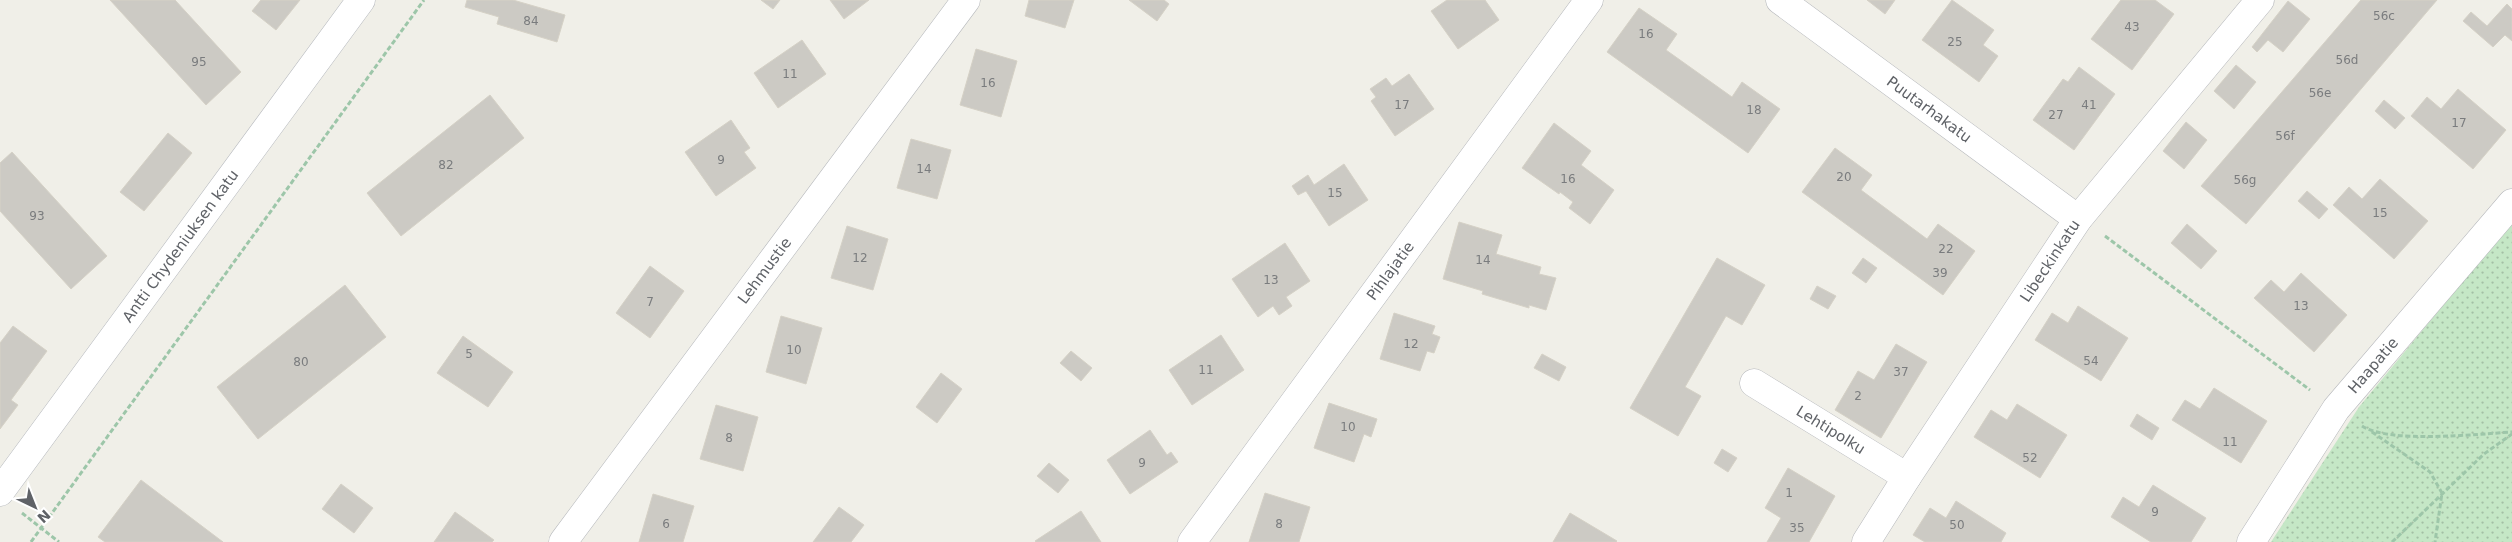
<svg xmlns="http://www.w3.org/2000/svg" width="2512" height="542" font-family="'DejaVu Sans',sans-serif">
  <defs>
    <pattern id="park-dots" width="8" height="8" patternUnits="userSpaceOnUse" patternTransform="scale(1.25)"><rect width="8" height="8" fill="#c5e7c6"/><path d="M2 2h.1M6 6h.1" fill="none" stroke="#a3bfa5" stroke-width="1.8" stroke-linecap="round"/></pattern>
  </defs>
  <rect width="100%" height="100%" fill="#f0efe8"/>
  <path fill="url(#park-dots)" d="M2512,222V542H2271L2359,407Z"/>
  <path fill="#cccac4" stroke="#d5d1c6" d="M110,0H175L241,72L206,105Z
    M261,0H300L276,30L252,11Z
    M467,0H513L565,15L557,42L497,24L499,17L465,7Z
    M761,0H780L773,9Z
    M830,0H869L844,19Z
    M1029,0H1074L1065,28L1025,16Z
    M1129,0H1164L1169,4L1157,21Z
    M1447,0H1485L1499,20L1458,49L1431,11Z
    M1867,0H1895L1885,14Z
    M1952,0L1994,30L1983,45L1998,56L1979,82L1922,40Z
    M2121,0H2155L2174,14L2132,70L2091,39Z
    M2361,0H2437L2246,224L2201,186Z
    M2288,1L2310,19L2283,52L2268,40L2257,52L2252,47Z
    M2507,4L2512,9V41L2505,35L2493,47L2463,21L2471,12L2487,26Z
    M1639,8L1677,34L1666,50L1732,97L1742,82L1780,109L1748,153L1607,52Z
    M802,40L826,74L778,108L754,73Z
    M976,49L1017,61L1001,117L960,105Z
    M2236,65L2256,82L2234,109L2214,91Z
    M2079,67L2115,94L2074,150L2033,120L2063,79L2068,82Z
    M1409,74L1434,109L1395,136L1371,101L1376,97L1370,89L1386,78L1392,86Z
    M2458,89L2506,130L2473,169L2411,116L2427,97L2441,109Z
    M490,95L524,138L401,236L367,193Z
    M2384,100L2405,118L2395,129L2375,111Z
    M731,120L750,148L744,152L756,168L716,196L685,152Z
    M2186,122L2207,140L2184,169L2163,151Z
    M1554,123L1591,151L1581,165L1614,190L1590,224L1569,208L1573,202L1560,192L1559,194L1522,168Z
    M168,133L192,153L144,211L120,192Z
    M911,139L951,150L937,199L897,188Z
    M1835,148L1872,175L1861,190L1927,239L1938,224L1975,251L1943,295L1802,192Z
    M12,152L107,256L71,289L0,211V163Z
    M1344,164L1368,200L1329,226L1306,191L1298,195L1292,186L1308,175L1314,185Z
    M2380,179L2428,221L2394,259L2333,205L2349,187L2362,199Z
    M2307,191L2328,209L2319,219L2298,201Z
    M1459,222L1502,235L1496,254L1541,267L1539,274L1556,278L1546,310L1529,305V308L1482,294L1483,291L1443,279Z
    M2187,224L2217,251L2201,269L2171,243Z
    M847,226L888,239L873,290L831,278Z
    M1285,243L1310,281L1286,297L1292,306L1279,315L1273,306L1258,317L1232,279Z
    M1717,258L1765,285L1742,325L1726,316L1685,387L1701,396L1678,436L1630,408Z
    M1863,258L1877,268L1866,283L1852,273Z
    M650,266L684,291L650,338L616,313Z
    M2301,273L2347,315L2314,352L2254,298L2271,280L2284,292Z
    M345,285L386,337L258,439L217,387Z
    M1817,286L1836,296L1828,309L1810,299Z
    M2078,306L2128,338L2101,381L2035,340L2052,313L2068,323Z
    M1394,313L1435,326L1432,334L1440,337L1434,353L1427,351L1420,371L1380,359Z
    M781,316L822,328L806,384L766,372Z
    M13,326L47,351L11,400L18,405L0,429V343Z
    M1221,335L1244,370L1192,405L1169,370Z
    M463,336L513,372L488,407L437,373Z
    M1896,344L1927,362L1881,438L1835,410L1858,371L1874,380Z
    M1071,351L1092,368L1081,381L1060,363Z
    M1542,354L1566,367L1559,381L1534,368Z
    M941,373L962,389L937,423L916,407Z
    M2214,388L2267,421L2241,463L2172,420L2185,400L2200,409Z
    M1329,403L1377,419L1371,437L1364,434L1354,462L1314,448Z
    M2017,404L2067,435L2040,478L1974,437L1991,410L2007,420Z
    M716,405L758,417L743,471L700,459Z
    M2137,414L2159,428L2152,440L2130,426Z
    M1150,430L1167,455L1171,452L1178,462L1130,494L1107,460Z
    M1722,449L1737,458L1728,472L1714,463Z
    M1049,463L1069,480L1058,493L1037,476Z
    M1788,468L1835,496L1809,542H1767L1781,518L1765,508Z
    M141,480L223,542H105L98,537Z
    M341,484L373,508L354,533L322,509Z
    M2153,485L2206,518L2191,542H2151L2111,517L2123,497L2139,507Z
    M1265,493L1310,507L1299,542H1249Z
    M653,494L694,506L683,542H639Z
    M1956,501L2006,533L2001,542H1925L1913,535L1930,508L1946,518Z
    M839,507L864,525L851,542H813Z
    M1081,511L1101,542H1036L1035,541Z
    M455,512L494,540L492,542H434Z
    M1570,513L1617,541L1616,542H1553Z"/>
  <g fill="none" stroke-linecap="round" stroke-linejoin="round">
    <g stroke="#b5b7bb" stroke-width="29">
      <g id="street">
        <path id="s1" d="M1780,0L2078,219"/>
        <path id="s2" d="M1754,383L1907,477"/>
        <path id="s3" d="M563,542L966,0"/>
        <path id="s4" d="M1192,542L1589,0"/>
        <path id="s5" d="M1866,542L1907,477L2078,219L2260,0"/>
        <path id="s6" d="M2251,542L2336,409L2512,203"/>
      </g>
    </g>
    <g stroke="#b6b9be" stroke-width="29">
      <g id="secondary">
        <path id="s7" d="M0,492L361,0"/>
      </g>
    </g>
    <path stroke="#9dc6a9" stroke-width="3" stroke-dasharray="5 2.5" stroke-linecap="butt" d="M2105,236L2310,390
      M2362,426C2390,444 2477,434 2512,432
      M2372,432L2430,472L2442,493L2435,542
      M22,513L59,542
      M31,542L424,0
      M2392,542L2484,454L2512,434"/>
    <use href="#street" stroke="#fff" stroke-width="28"/>
    <use href="#secondary" stroke="#fff" stroke-width="28"/>
  </g>
  <g text-anchor="middle" stroke-width="5" stroke-linejoin="round" paint-order="stroke">
    <g font-size="12" fill="#7a7c7e">
      <text x="2384" y="20">56c</text>
      <text x="531" y="25">84</text>
      <text x="2132" y="31">43</text>
      <text x="1646" y="38">16</text>
      <text x="1955" y="46">25</text>
      <text x="2347" y="64">56d</text>
      <text x="199" y="66">95</text>
      <text x="790" y="78">11</text>
      <text x="988" y="87">16</text>
      <text x="2320" y="97">56e</text>
      <text x="1402" y="109">17</text>
      <text x="2089" y="109">41</text>
      <text x="1754" y="114">18</text>
      <text x="2056" y="119">27</text>
      <text x="2459" y="127">17</text>
      <text x="2285" y="140">56f</text>
      <text x="721" y="164">9</text>
      <text x="446" y="169">82</text>
      <text x="924" y="173">14</text>
      <text x="1844" y="181">20</text>
      <text x="1568" y="183">16</text>
      <text x="2245" y="184">56g</text>
      <text x="1335" y="197">15</text>
      <text x="2380" y="217">15</text>
      <text x="37" y="220">93</text>
      <text x="1946" y="253">22</text>
      <text x="860" y="262">12</text>
      <text x="1483" y="264">14</text>
      <text x="1940" y="277">39</text>
      <text x="1271" y="284">13</text>
      <text x="650" y="306">7</text>
      <text x="2301" y="310">13</text>
      <text x="1411" y="348">12</text>
      <text x="794" y="354">10</text>
      <text x="469" y="358">5</text>
      <text x="2091" y="365">54</text>
      <text x="301" y="366">80</text>
      <text x="1206" y="374">11</text>
      <text x="1901" y="376">37</text>
      <text x="1858" y="400">2</text>
      <text x="1348" y="431">10</text>
      <text x="729" y="442">8</text>
      <text x="2230" y="446">11</text>
      <text x="2030" y="462">52</text>
      <text x="1142" y="467">9</text>
      <text x="1789" y="497">1</text>
      <text x="2155" y="516">9</text>
      <text x="666" y="528">6</text>
      <text x="1279" y="528">8</text>
      <text x="1957" y="529">50</text>
      <text x="1797" y="532">35</text>
    </g>
    <g font-size="15" fill="#5f6267" stroke="#fff">
      <text dy="5" stroke="none"><textPath href="#s1" startOffset="185">Puutarhakatu</textPath></text>
      <text dy="5" stroke="none"><textPath href="#s7" startOffset="305">Antti Chydeniuksen katu</textPath></text>
      <text dy="5" stroke="none"><textPath href="#s5" startOffset="336">Libeckinkatu</textPath></text>
      <text dy="5" stroke="none"><textPath href="#s3" startOffset="338">Lehmustie</textPath></text>
      <text dy="5" stroke="none"><textPath href="#s4" startOffset="336">Pihlajatie</textPath></text>
      <text dy="5" stroke="none"><textPath href="#s6" startOffset="215">Haapatie</textPath></text>
      <text dy="5" stroke="none"><textPath href="#s2" startOffset="90">Lehtipolku</textPath></text>
    </g>
  </g>
  <g transform="translate(35 507) rotate(137)" stroke="#ffffff" stroke-width="4" paint-order="stroke">
  <path d="M0-4L9 19L0 12L-9 19Z" fill="#5f6267"/>
  <text y="-8" font-size="14" font-weight="bold" text-anchor="middle" fill="#5f6267">N</text>
  </g>
</svg>
